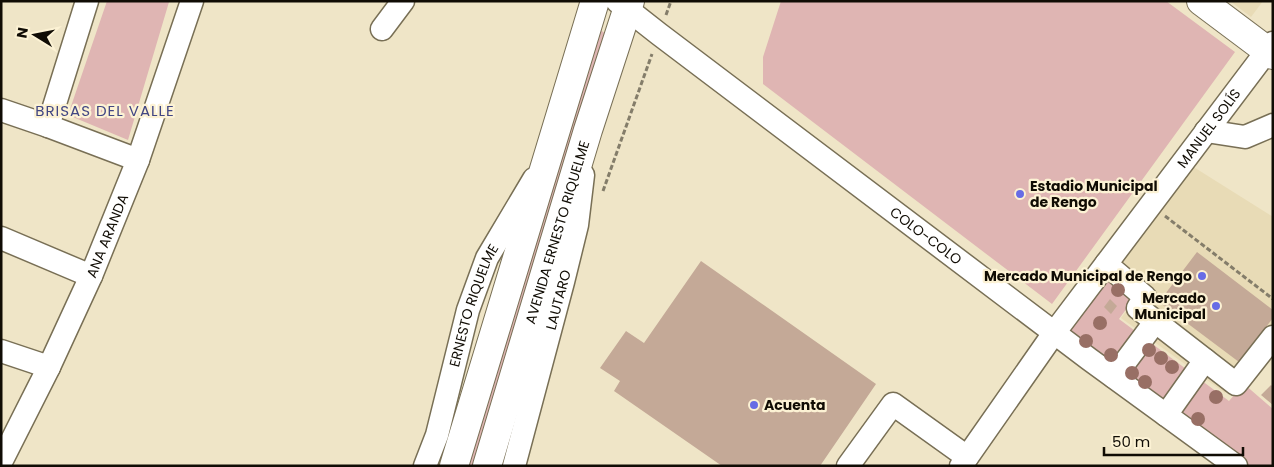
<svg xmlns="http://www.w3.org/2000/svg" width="1274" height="467" font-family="Poppins,sans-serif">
  <rect width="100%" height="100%" fill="#efe5c7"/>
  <path fill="#e8dbb6" d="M1230,1H1263L1251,17Z
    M1192,166L1273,217V333L1225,393L1121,318L1144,287L1117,265Z"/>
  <path fill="#dfb5b3" d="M107,1H167L169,2L128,140L68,115Z
    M781,1H1166L1235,52L1052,304L763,84V57Z
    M599,29L610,37L516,319L476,466H462Z
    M1109,271L1138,293L1119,319L1229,401L1244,384L1273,409V466H1247L1071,338L1073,319Z"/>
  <path fill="#c4a997" d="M1197,252L1273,310V318L1239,362L1159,302Z
    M701,261L876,384L820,466H722L614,391L620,381L600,368L626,331L644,343Z
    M1110,299L1117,306L1111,314L1104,307Z
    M1271,385L1273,387V405L1261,395Z"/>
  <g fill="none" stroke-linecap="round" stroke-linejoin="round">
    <g stroke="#786f55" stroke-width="25">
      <g id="minor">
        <path id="s1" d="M617,1L659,34L1089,359L1236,466"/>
        <path d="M382,29L403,1"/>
        <path d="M1,110L48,126L138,160"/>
        <path d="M48,126L87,1"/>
        <path d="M1206,131L1245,137L1273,125"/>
        <path d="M1,238L91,276"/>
        <path d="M1106,264L1145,297L1138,308L1236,384L1273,337"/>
        <path d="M1,351L49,367"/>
        <path d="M1114,377L1155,322"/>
        <path d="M1166,415L1205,360"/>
        <path id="s2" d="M1,462L49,367L91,276L138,160L192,1"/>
        <path id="s3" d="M425,466L437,435L468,310L487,258L534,179"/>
        <path id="s4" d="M514,466L563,282L577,225L583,175"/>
        <path d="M848,466L893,404L967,457"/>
        <path id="s5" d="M961,466L1054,333L1273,43"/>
      </g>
    </g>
    <g stroke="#786f55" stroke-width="30">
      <g id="major">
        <path d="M1201,1L1273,55"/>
        <path d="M454,466L595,1"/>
        <path id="s6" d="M487,466L588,130L630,1"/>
      </g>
    </g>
    <path stroke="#847d6a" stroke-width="3" stroke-dasharray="5 2.5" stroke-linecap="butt" d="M666,15L671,1
      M603,191L652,54
      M1165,216L1273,299"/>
    <use href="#minor" stroke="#fff" stroke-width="22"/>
    <use href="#major" stroke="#fff" stroke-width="28"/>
  </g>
  <g fill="#986f65">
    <circle cx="1118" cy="290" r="7"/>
    <circle cx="1100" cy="323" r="7"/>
    <circle cx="1086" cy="341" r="7"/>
    <circle cx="1149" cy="350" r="7"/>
    <circle cx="1111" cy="355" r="7"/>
    <circle cx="1161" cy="358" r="7"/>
    <circle cx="1172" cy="367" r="7"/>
    <circle cx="1132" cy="373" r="7"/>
    <circle cx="1145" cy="382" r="7"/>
    <circle cx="1216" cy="397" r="7"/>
    <circle cx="1198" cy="419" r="7"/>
  </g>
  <g fill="#676ce5" stroke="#fcf2d4" stroke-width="2">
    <circle cx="1020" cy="194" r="5"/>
    <circle cx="1202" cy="276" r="5"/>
    <circle cx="1216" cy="306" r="5"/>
    <circle cx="754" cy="405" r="5"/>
  </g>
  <g text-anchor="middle" stroke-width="4.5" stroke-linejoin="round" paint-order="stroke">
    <g font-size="14" fill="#100c04" stroke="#fcf2d4">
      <text dy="5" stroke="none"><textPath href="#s5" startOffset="419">MANUEL SOLÍS</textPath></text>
      <text dy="5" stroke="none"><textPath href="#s6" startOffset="244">AVENIDA ERNESTO RIQUELME</textPath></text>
      <text dy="5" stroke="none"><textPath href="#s1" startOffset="388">COLO-COLO</textPath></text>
      <text dy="5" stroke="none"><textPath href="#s2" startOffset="250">ANA ARANDA</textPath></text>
      <text dy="5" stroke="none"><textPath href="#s4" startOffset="172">LAUTARO</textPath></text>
      <text dy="5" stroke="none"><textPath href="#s3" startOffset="168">ERNESTO RIQUELME</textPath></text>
    </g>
    <g font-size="14" font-weight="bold" fill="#100c04" stroke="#fcf2d4" text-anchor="start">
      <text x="1030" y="191">Estadio Municipal<tspan x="1030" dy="16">de Rengo</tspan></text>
      <text x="1192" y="281" text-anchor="end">Mercado Municipal de Rengo</text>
      <text x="1206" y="303" text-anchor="end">Mercado<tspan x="1206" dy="16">Municipal</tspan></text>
      <text x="764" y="410">Acuenta</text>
    </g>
    <g font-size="15" letter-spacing="1" fill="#414683" stroke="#fcf2d4">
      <text x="105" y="116">BRISAS DEL VALLE</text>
    </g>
  </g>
  <rect width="1274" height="467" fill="none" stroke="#100c04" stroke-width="5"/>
  <g transform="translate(35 35) rotate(280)" stroke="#fcf2d4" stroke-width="4" paint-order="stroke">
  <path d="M0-4L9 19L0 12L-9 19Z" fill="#100c04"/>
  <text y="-8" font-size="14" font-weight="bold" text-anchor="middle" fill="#100c04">N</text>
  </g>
  <path d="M1104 447v8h139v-8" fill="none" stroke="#100c04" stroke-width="2.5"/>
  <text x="1112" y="447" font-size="15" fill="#100c04" stroke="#fcf2d4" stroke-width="4" paint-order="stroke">50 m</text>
</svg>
